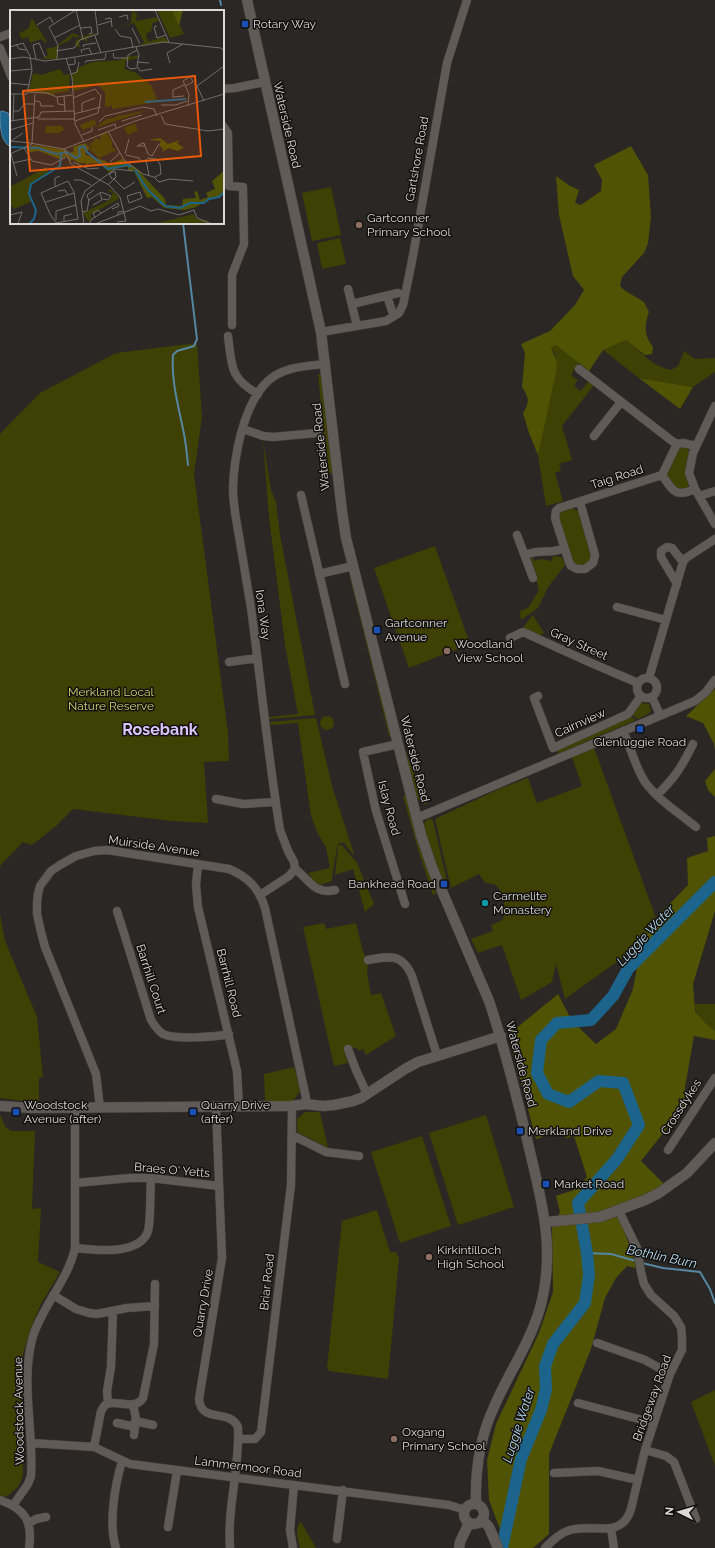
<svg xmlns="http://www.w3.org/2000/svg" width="715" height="1548" font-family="Raleway,sans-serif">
<rect width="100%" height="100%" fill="#2b2724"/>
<!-- green -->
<path fill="#3f4104" d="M331,187L341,235L312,241L302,193Z
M340,238L346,264L322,269L317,243Z
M626,340C640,351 653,367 671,370L678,366L684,351L695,359L715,358V372L693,387L639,378L603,350Z
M197,343L202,417L194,474L228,733L229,761L204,762L208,823L172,821L73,809L56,826L32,845L23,842L0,866V434L40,393L116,353Z
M556,345L579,362L572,373V376L578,380L574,386L581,391L589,380L594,385L562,426L572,460L559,464L561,471L555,473L563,501L546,506L538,455L547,411L555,354L551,348Z
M318,374H323L333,464L332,474L328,472Z
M263,440L271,490L276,502L280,535L315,715L269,719V717L298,714L285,645L269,517Z
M682,447L688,448L689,452V484L687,489L677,491L667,476L666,473L679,449Z
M572,508L578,511L581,515L593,555L586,566L574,565L558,520C560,511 563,510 572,508Z
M435,546L470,644L409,668L374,568Z
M533,556L534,561L541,559L552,561L553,556L562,557L565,565L548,587L538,608L521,620L520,611L528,608L539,590L536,579H538L531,560Z
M350,578H352L392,739L389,736Z
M533,615L544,633L538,636L526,630L524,626Z
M642,703L649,704L651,711L648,714L638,719L632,715L639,704Z
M320 723a7 7 0 1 1 14 0a7 7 0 1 1-14 0Z
M629,716L636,720L558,754V749Z
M316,718L332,786L355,857L344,843H339C336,846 333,873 332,881L320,885L314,881L308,873L330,868L326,847L318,834L311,816L298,723L271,725L270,722Z
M402,745H403L427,805L420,802L416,796Z
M594,748L656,918L643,943L565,999L556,964L552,982L521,1000L502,945L478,953L471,939L493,931L491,925L503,920C506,907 505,892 494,884L485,883L479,874L451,888L435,819L499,789L528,778L537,803L582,786L572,757Z
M407,795L435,885H433L436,894L433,895L419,853L403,796Z
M429,818L433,821L448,885L446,886L444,880H442L423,827L425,822Z
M341,844L357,863L374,904L365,912L353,869L335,875L338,846Z
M0,914L5,941L37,1017L43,1077L39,1078V1103L0,1098Z
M324,923L326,929L356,923L362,948L368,963L367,973L371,995L381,993L396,1036L366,1055L363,1049L359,1051L358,1049L352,1047L344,1050L348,1063L334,1066L303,927Z
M694,1004H715V1031C705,1025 696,1015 694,1004Z
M294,1067L300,1091L293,1101H265L264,1074Z
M305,1112H320L328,1148L297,1132V1119Z
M0,1114L6,1128L12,1131H35L32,1209L41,1208L38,1262L60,1272L41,1304L30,1330L21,1361L23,1476L18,1487L6,1497L0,1495Z
M486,1115L514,1207L458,1225L429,1133Z
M422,1136L451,1226L400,1243L371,1152Z
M377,1210L390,1252H396L399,1258L388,1379L329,1371L327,1368L342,1221Z
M715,1390V1466L691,1402Z
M301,1522L316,1548H300L297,1535L298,1525Z"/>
<!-- forest -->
<path fill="#505303" d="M631,146L648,175L651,217L648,243L644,253L622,277L620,286L624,290L644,302L649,312C644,326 644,335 653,347L652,354L645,355L626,340L603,350L589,371L556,345L551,348L557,362L556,372L538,455L529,433L523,413C530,402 529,398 522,387L525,353L521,344L550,331L575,305L584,290L573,276L559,215L556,176L570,186L579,190L575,203L581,205L601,191L602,180L594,165Z
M639,378L693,387L680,409Z
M715,689V751L714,744L703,723L686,716Z
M715,769V797L708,790L705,781Z
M715,836V911L693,984L695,1011L704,1022L715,1031V1040L694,1036L685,1087L687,1103L641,1161L665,1185L628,1202L614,1206L631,1249L636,1268L627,1266L616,1278L605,1298L591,1349L549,1454V1534L533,1548H507L489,1500L487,1460L496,1424L539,1333L553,1292L552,1226L560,1212L556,1196L574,1190L587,1177L574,1136L566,1138L560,1131L536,1139L508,1035L558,994L572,1021L596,1044L616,1029L633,989L641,947L656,918L688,885L687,858L708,851L707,838Z"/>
<!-- water -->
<path fill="#1c648b" stroke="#5587a2" d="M2,111L8,113L11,119V145L9,146C0,140 0,123 0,112Z"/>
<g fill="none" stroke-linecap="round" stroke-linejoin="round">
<!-- stream -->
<path stroke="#5587a2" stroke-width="2" d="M220,0L221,5
M183,223L197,339L194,346L177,351L173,355C171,382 179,408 184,434C186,444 187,455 188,465
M587,1253L611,1254L636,1261
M642,1263L663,1268L700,1272L710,1289L715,1303"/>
<!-- river -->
<path stroke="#1c648b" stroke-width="12" d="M502,1548L521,1459L541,1410L546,1389L545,1366L553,1344L585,1303L589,1275L587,1253L578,1203L617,1159L639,1125L623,1083L599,1081L569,1102L548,1094L537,1073L541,1040L557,1023L591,1020L613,996L628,969L715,882"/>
<!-- street casing -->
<g stroke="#484441" stroke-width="9">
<path id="street" d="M0,37L11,33
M0,48L11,76
M223,89L235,88L264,82
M223,126L228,133V137L229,186L243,187L244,244L232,275V325
M348,289L357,326
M387,296L392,311
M352,304L398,293
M321,332L386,321L399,313L403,305L412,261L447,63L467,0
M228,336C232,365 229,378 258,394
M326,364C304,366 279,367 264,385C243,409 234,456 233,488C233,504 236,520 239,536C243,560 247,584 251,608C261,682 268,756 280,830L288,851L294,862L295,869C309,879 314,895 335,890
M579,369L672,441L677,444L683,443L696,446
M715,406L693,453L689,473L695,489L715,524
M243,429L263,436L273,437L317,433
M594,436L621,402
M662,475C673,491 675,498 695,489
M301,495L345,684
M699,496L715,491
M580,502L595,555L593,563L585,569H577L571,566L569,562L555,518L556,511L559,508L662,475L677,444
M517,535L533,578
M525,555C541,548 550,555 564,548
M319,574L353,566
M677,584L661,557V551L667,547L672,548L683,562
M617,607L666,620
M510,638L523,632L589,662L638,683
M229,662L257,658
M637 688a10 10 0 1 1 20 0a10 10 0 1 1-20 0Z
M649,678L683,562L686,558L715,539
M538,696L534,698L553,748L628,714L641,696
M652,697L660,715
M623,731C631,747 635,767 645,782C658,800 679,813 696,827
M398,744L363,752L376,811L405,904
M657,795C674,779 683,765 693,744
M216,799L243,804L276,802
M417,818L695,701L706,692L715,680
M198,864L196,885L198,907L237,1071L239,1107
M260,895L289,876L295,869
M117,911L151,1020C154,1025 157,1030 163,1034C175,1040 215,1037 229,1034
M368,960C389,956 402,953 412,976L437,1055
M348,1049L356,1070L367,1094
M216,1107L222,1258L199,1399C201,1424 230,1408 238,1427C240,1468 227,1507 230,1548
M100,1108L96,1074L45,947L41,932L37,914V903L38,894L40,886L51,871L60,865L76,856L94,851L107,850L229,869C248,877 259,888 265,908L306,1098L305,1104
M292,1135L326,1152L359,1156
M668,1150L715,1078
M76,1183L130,1178H151L219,1186
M75,1248C94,1250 140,1256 148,1231C151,1219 150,1192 151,1178
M53,1295L76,1309L89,1313L97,1314L127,1308L155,1306
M597,1343L645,1360L670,1374
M108,1403L107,1391L111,1367L113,1311
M578,1403L654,1423
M133,1404L136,1419L134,1435
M135,1421L153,1425
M117,1423L135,1427
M238,1439H255L261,1432L291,1185L292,1106
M31,1443L94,1447L130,1464L449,1505L465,1510
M94,1447L101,1411L105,1405C117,1398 134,1412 143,1398L154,1344L155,1284
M645,1450L666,1456L674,1462L696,1519
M554,1473L598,1471L638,1480
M0,1500C25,1509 33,1521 29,1548
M14,1504L28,1484L31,1476C34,1430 20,1381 33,1336C43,1305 68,1280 75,1248V1107
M29,1523L36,1519L46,1517
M168,1527L177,1471
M611,1528L614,1548
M337,1539L343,1490
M116,1548C108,1524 115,1485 122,1461
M293,1548L290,1530L294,1485
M545,1548C553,1540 560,1533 570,1530C592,1523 622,1540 631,1509L645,1450L670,1374L682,1350V1337L681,1327L674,1316L651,1295L644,1284L641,1272L637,1248L619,1211"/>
</g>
<!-- secondary casing -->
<g stroke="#484441" stroke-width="11">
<path id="secondary" d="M247,0L321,332L342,511L346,538L421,835L433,870L489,1001C504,1045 515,1090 526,1135C540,1196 557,1246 540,1308C530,1343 508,1374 494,1407C480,1437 475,1472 476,1504
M0,1106L30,1108L292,1106L305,1104L323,1106L334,1105L353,1101L361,1098L405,1069L418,1062L501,1036
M546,1222L600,1217L645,1200L659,1193L687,1173L715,1143
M464 1514a10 10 0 1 1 20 0a10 10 0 1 1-20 0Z
M482,1519L489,1527L498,1548
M459,1548L460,1542L469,1523"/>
</g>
<!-- street -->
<use href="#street" stroke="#605b57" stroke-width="8"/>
<!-- secondary -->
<use href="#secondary" stroke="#605b57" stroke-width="10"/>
</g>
<!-- markers -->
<g fill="#1a4fb4" stroke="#12110f" stroke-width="1.5">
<rect x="241" y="20" width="8" height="8" rx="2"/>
<rect x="373" y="626" width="8" height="8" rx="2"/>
<rect x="636" y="725" width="8" height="8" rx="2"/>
<rect x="440" y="880" width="8" height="8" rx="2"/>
<rect x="12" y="1108" width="8" height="8" rx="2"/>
<rect x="189" y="1108" width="8" height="8" rx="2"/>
<rect x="516" y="1127" width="8" height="8" rx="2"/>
<rect x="542" y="1180" width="8" height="8" rx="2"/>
</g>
<g fill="#8d6e63" stroke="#12110f" stroke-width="1.5">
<circle cx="359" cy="225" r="4"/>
<circle cx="447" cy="651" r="4"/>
<circle cx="429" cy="1257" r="4"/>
<circle cx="394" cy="1439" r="4"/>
</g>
<circle fill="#0f9aa8" stroke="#12110f" stroke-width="1.5" cx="485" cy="903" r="4"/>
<g text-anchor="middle" stroke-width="3" stroke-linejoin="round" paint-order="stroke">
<!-- poi labels -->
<g font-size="12" fill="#dbd8d6" stroke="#12110f" text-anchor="start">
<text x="253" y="28">Rotary Way</text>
<text x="367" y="222">Gartconner<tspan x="367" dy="14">Primary School</tspan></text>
<text x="385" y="627">Gartconner<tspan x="385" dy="14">Avenue</tspan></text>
<text x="455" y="648">Woodland<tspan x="455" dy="14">View School</tspan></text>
<text x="640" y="746" text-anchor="middle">Glenluggie Road</text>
<text x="436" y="888" text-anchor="end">Bankhead Road</text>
<text x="493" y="900">Carmelite<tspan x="493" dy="14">Monastery</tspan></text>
<text x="24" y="1109">Woodstock<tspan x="24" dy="14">Avenue (after)</tspan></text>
<text x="201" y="1109">Quarry Drive<tspan x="201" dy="14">(after)</tspan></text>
<text x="528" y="1135">Merkland Drive</text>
<text x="554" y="1188">Market Road</text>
<text x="437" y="1254">Kirkintilloch<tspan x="437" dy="14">High School</tspan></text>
<text x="402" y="1436">Oxgang<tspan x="402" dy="14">Primary School</tspan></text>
</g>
<!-- street labels -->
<g font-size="12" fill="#dbd8d6" stroke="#12110f">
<text transform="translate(287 125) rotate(77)" y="4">Waterside Road</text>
<text transform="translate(417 159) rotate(-80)" y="4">Gartshore Road</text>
<text transform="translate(321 447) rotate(-96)" y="4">Waterside Road</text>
<text transform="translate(617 477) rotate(-18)" y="4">Taig Road</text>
<text transform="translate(263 615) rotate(82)" y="4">Iona Way</text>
<text transform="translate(579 644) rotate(24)" y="4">Gray Street</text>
<text transform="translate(580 723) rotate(-24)" y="4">Cairnview</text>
<text transform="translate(415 759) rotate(76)" y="4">Waterside Road</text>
<text transform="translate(389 808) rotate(75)" y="4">Islay Road</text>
<text transform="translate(154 846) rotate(8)" y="4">Muirside Avenue</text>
<text transform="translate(151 979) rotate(72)" y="4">Barrhill Court</text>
<text transform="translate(229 983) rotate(76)" y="4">Barrhill Road</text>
<text transform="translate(521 1064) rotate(75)" y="4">Waterside Road</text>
<text transform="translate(681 1107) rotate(-57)" y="4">Crossdykes</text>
<text transform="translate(172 1170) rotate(5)" y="4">Braes O' Yetts</text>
<text transform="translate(267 1282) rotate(-84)" y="4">Briar Road</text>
<text transform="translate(203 1303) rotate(-80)" y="4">Quarry Drive</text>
<text transform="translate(652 1398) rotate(-70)" y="4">Bridgeway Road</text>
<text transform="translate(19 1411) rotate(-91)" y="4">Woodstock Avenue</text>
<text transform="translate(248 1467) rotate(7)" y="4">Lammermoor Road</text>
</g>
<!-- park labels -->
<g font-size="12" fill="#ced371" stroke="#12110f">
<text x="111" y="696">Merkland Local<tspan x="111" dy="14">Nature Reserve</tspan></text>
</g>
<!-- water labels -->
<g font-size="13" font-style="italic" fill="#b9dcf3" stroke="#12110f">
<text transform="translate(645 935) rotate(-47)" y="5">Luggie Water</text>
<text transform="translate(662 1256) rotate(12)" y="5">Bothlin Burn</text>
<text transform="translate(518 1425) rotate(-72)" y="5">Luggie Water</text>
</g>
<!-- district labels -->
<g font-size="16" font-weight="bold" fill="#dcc3fb" stroke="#12110f">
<text x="160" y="735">Rosebank</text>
</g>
</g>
<!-- overview -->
<g transform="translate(10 10)">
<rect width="214" height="214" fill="#2b2724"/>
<path d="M122,0L128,2H123L127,4L126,11L148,7L149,11L143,13L141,21L136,24L138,32L154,27L159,32L131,35L134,32L124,13L104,19L121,13ZM147,0H162L174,24L160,28ZM22,8L37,32L35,33L31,29L20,33L18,27L12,29L9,23L18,19ZM89,22L77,28V33L74,29L69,31L70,37H66L65,31L71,28L70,26L67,28L63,26L59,31L49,35L47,49H32L38,45L36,39L45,37L63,23L72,27ZM120,45L121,47L129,45L128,48L115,51V59L126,63L141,75L148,92L102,99V96L95,97V82L88,75L63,81L62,65L70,57L82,52L111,50V47L114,48ZM50,59L54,65L60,64L59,81L45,83L44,85L19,82L23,63L31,65ZM138,100L88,117L87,116L97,109L107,107V103L109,106ZM85,109L86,115L73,120L70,115ZM125,113L128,120L118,125L114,118ZM36,116H52L54,120L49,123H35ZM96,121L103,133L101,134L103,138L107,140L89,148L79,139L82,138L79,134L84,131L85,128L91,130L90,125ZM36,157L39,164L21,174L19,184L23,191L4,199L0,193V172L2,176ZM100,179L110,188L80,205L82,208L79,212L73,203L100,190L103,183L98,181ZM184,204L186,209L198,211L196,214H144Z" fill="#3f4104"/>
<path d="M162,0H173L169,16ZM150,128L158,134L170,130L167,133L174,138L167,141L159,138L152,142L153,139L149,135L151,131L139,130ZM75,133L80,138L75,143L76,145L96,151L99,155L112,149L126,158L155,189L156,195L172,196L173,189L186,188L184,182L187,181L190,190L198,187L196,183L205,179L202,171L214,161V181L208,188H201L186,197L175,200L154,198L142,187L137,188L124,161L118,160V157L107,158L99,162L90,154L80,153L76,156V153H69L62,149L60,152L57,146L50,149L29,141L20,142L16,139L23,135L57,140L60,143L64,141L63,137Z" fill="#505303"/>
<path fill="none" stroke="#1c648b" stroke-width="2" d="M135,92L176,89M0,137L28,138L46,144L57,142L66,148L70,146L69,138L74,136L77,142L98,159L117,155L121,157M125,160L137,179L155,196L170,198L180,193H194L199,189L209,187L214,182M19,214L24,209L26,200L19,184L21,174L50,156L51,144"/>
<path fill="none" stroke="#716e6b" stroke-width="1" d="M66,0L73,29M145,0L159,32M109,7L117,5L118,10M95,9L101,8L102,17M27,15L40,7L43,13M88,15L102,11M147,16L144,17L147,28L156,25M71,18L81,17L82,23L79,24M122,18L130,34M105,19L110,26L121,28L123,38M85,26L91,43M44,28L70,15M6,34L9,39L16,40M0,37L13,33L20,46L22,60L17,84H0M74,37L73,35L86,33M126,37L129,45L127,56L130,61L142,59M127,40L118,45L117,56L120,59L127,58M46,41L64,38L70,30L88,24L85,0M72,43L71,40L79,38L82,45M103,43L104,48H118M56,48L62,67L65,114L74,132M0,49L14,47L35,51L59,48L153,32L211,38L214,41M26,49L23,35L29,33L35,47M47,49L48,35L39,17L66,0M127,52L139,53M75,53L76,51L95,49L96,43M160,53L157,43L173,34M58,55L65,54V48M0,61L22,59M61,64L67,62L69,52M0,73L20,75M175,76L183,72L180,66M18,82L37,83L47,87L62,85M54,86L55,102M174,86L163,87V80L174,75M47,87L48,94L55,95M63,88L85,79L91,86L88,103L65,111M25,91L30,92L31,96H44M194,91L187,76L214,56M151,95H166L177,91M178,96L179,84L173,71L183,65M3,101H9L14,94H24M72,102V93L85,88M64,104L91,97M151,105L155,114L198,121L214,119M27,107L28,109H65M0,111L29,107L31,102L64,101M3,111L4,84M112,111L132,105M89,112L95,106L133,97L144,99L147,106M0,120L23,113M88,120L105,114L106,118M98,121L114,150L133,164L144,167L149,172L160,169L183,171M72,125L82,121V117M0,131L20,133M1,131L13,123M20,133L54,139L125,111L214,84M22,133L25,84M135,136H127L133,133H134L138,144L142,146M14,138L22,151L41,155L56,147M54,139L61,154L99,175L110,187L116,211L107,212M0,144L22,134M1,144L7,166M115,144L119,129M116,145L129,148L132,152M142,146L149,134M137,148L146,149L150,154L151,164L145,167M136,149L139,166M63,152L79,159L89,158M100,152L110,143M3,153L21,149M103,168L114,179L125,172M64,170H71L81,175M98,175L106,167L105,161L99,164L102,169M45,176V168L50,166M48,181L55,180L58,185M130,182L132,188L119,193L117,186ZM79,191L77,185L84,180M36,192L64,183M83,195L92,190L90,183M114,201L108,202V205L130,196L141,201L148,199L169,205L184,200L187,208L202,214M72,202L77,201L79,190L91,182L101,186L98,190L93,189M0,205L12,202L8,214M85,208L83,203L88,200L91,203M46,210V201L66,195M54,212V206L62,204M46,213L68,209L64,182L58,171L31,183L40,204L47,214M74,214L71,191L75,181L105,159L123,161M79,214L82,209L108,193L109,196L102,199M85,214L108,205"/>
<path fill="#e8590c" fill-opacity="0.15" stroke="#e8590c" stroke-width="2" d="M185,66L191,146L20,161L13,81Z"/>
<rect width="214" height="214" fill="none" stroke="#dbd8d6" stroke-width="2"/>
</g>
<!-- north arrow -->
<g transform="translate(679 1512) rotate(275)" stroke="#12110f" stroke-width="3" paint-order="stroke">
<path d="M0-3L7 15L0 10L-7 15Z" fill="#dbd8d6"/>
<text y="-6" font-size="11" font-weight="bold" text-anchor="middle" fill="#dbd8d6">N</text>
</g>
</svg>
